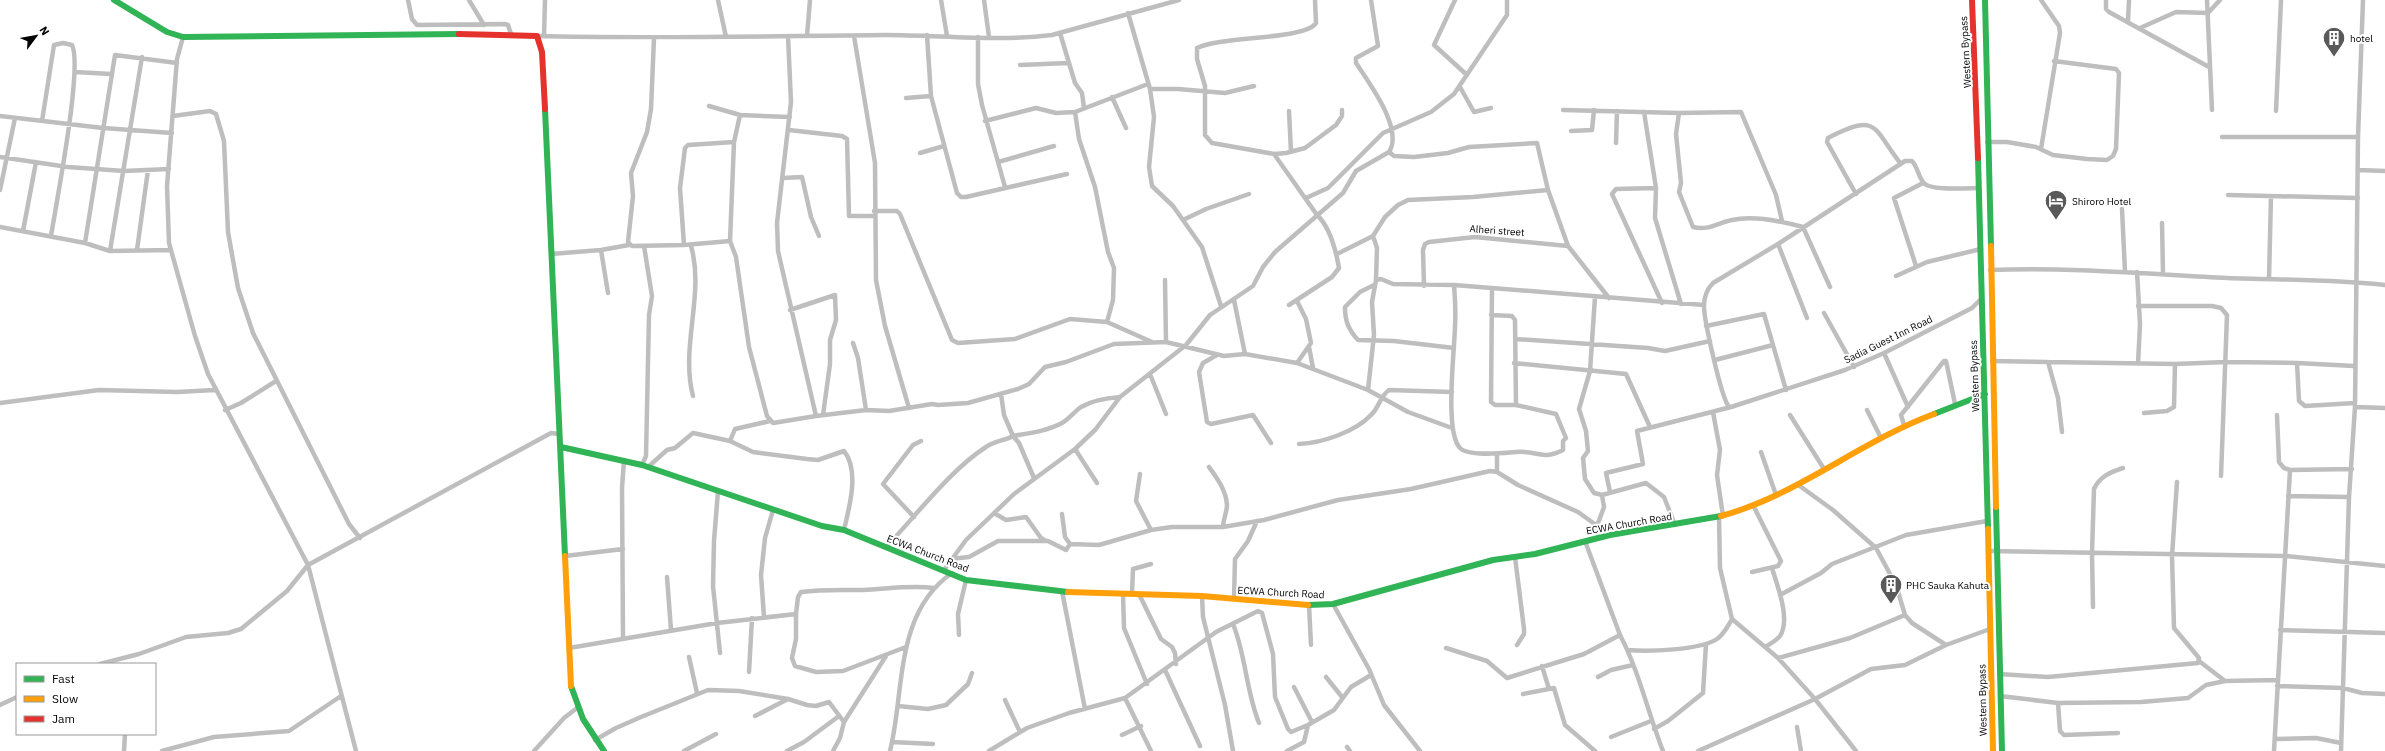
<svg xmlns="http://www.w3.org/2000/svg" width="2385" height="751" font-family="'IBM Plex Sans',sans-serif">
<rect width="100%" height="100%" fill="#fff"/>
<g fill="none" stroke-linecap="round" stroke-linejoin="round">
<!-- street -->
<path stroke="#bebebe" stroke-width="4.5" d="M408,0L412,19L417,25L505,24L508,25L511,34
M469,0L484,25
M718,0L726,37
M941,0L947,36
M984,0L989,37
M1315,0L1316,23C1305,40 1221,36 1197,48V59L1205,86V135L1212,143L1274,154L1286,153L1305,148L1336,125L1342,116V110
M1455,0L1434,45L1467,75
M2041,0L2059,26L2060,33L2041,149
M2106,0V9L2109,12L2209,67
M2207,0L2212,110
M1128,13L1150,89L1154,117L1149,167L1152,186L1173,206L1202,247L1221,306
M2128,21L2129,0
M2140,28L2176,12L2208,13L2220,0
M1060,33L1075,83L1082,93L1084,108
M927,35L931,96L957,193L961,197H966L1067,174
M537,36C653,39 769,36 885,35C940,35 997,42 1052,35L1179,0
M544,36L545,0
M788,36L791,102L777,223L778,251L816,416L866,410L889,411L932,404L938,405L968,403L1018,389L1029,384L1045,367L1066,362L1114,344L1166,342L1224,356L1245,354L1297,363L1368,390L1408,412L1452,428
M807,36L810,0
M854,36L875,163L876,280L885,326L909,408
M183,37L177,59L167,186L169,243L195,336L208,374L308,565L356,751
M978,37V84L982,105L1005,187
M654,38L651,109L647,132L631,173L633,196L628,242L632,246L684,245
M1020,65L1068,63
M75,72L111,74
M1460,87L1474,112L1491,108
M1150,89H1178L1225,93L1254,86
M1112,97L1126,128
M906,98L931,96
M709,106L740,115L790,117
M1563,110L1679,113L1741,112L1776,195L1782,221
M1289,111L1291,152
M2276,111L2281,0
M1644,112L1656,188L1655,218L1681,304
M1679,113L1676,134L1681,183L1679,192L1693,227C1708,231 1717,223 1732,220C1754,215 1781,221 1803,227L1830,287
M740,115L734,142L730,241L736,257L749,347L767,416L773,423L816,416
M0,116L103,128L172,133
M173,116L210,111L216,114L224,141L228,232L238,288L253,333L349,524L360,538
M42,121L54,45L63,43L72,45C83,67 56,204 51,236
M985,121L1036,108L1056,113L1075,112
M789,130L842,136L847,139L849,216H875
M1571,131L1592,130L1594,110
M2222,137H2358
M1987,142H2007L2036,147L2053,155L2087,159L2107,160L2113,156L2116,149L2119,73L2116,69L2054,61
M1616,143L1617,111
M1389,152L1394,156L1414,157L1448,153L1469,147L1537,143L1548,190L1568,246L1609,298
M920,153L944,146
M1274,154L1317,215C1330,227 1336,251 1339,268L1332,277L1289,305
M0,157L68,167L124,171L169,169
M998,162L1054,146
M2358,170L2385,171
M783,178L802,177L811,217L819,236
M1656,188L1616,189L1612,194L1662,303
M0,190L15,118
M1856,194L1827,142L1828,138C1879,111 1873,129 1901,164
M2228,195L2358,198
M1306,198L1328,188L1383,133L1431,112L1454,94L1507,15V0
M2122,209L2125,272
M874,211H897L900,214L952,340L958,343L1015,339L1070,319L1107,322L1152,342
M1183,220L1206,209L1249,194
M2162,223L2163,273
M0,227L85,243L110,251L171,250
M23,231L36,162
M1373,236L1377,248L1376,280
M730,241L684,245L680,188L685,148L688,145L734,142
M85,243L115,55L177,63
M1778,244L1807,318
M691,246C705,294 680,347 693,396
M137,250L148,170
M601,250L608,293
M110,251L142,57
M551,254L601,250L629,245
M1337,254L1373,236L1385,217L1398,205L1408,200L1473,197L1548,190
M1916,266L1894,198L1923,183
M1990,270C2069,267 2148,274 2227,278C2280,280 2333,279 2385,285
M2137,272L2140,324L2138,364
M1896,276L1927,262L1981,249
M2269,279L2271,196
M1165,280L1166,342
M1374,285L1360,292L1345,307C1345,321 1348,329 1358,340L1394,341L1454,348
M1454,285C1455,298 1456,312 1455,325C1455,348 1444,432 1460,448C1469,457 1504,453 1516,452C1537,450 1541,461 1563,450V441L1566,438L1556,414L1516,405H1495L1491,402L1492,288
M1424,286L1423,250L1425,244L1429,242L1475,237L1568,246
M1595,297L1590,371L1579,409L1586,431L1588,451L1583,458L1585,479L1594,493L1602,495L1646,483L1664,497L1675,525
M1234,300L1245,354
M1297,301L1306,319L1311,343L1297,363
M2138,306H2212L2221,308L2227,315L2221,476
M790,310L835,295L836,320L830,340V364L823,415
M1824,313L1854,367
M1491,315L1512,316L1515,320L1516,405
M1107,322L1113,300L1114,268L1108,252L1095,187L1079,139L1075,112L1148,84
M1706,326L1764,314L1786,390
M1515,339L1648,348L1665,351L1710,341
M853,343L858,358L866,410
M1309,347L1313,368
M1884,353L1908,407
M1217,355L1203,363L1199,372L1207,422L1211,424L1253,415L1271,443
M1715,360L1773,345
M1992,361L2175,364L2226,362L2297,363L2354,366
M2048,362L2058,398L2062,432
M1514,363L1626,374L1650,427
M2297,363L2299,401L2305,406L2355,403
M1150,374L1166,414
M1368,390L1374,335L1372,302L1376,280L1381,279L1393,284L1454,285L1704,305
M0,403L99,390L177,392L215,390
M1729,407C1721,397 1704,320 1704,306C1704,297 1707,289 1713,283L1778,244L1905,161H1912C1918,167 1918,177 1924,183C1930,191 1968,188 1979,188
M2355,407L2385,408
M225,410L241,403L276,381
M1867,410L1881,438
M1713,412L1720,450L1717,475L1723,516
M2144,413L2167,411L2174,407L2175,364
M1790,415L1824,469
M1904,425L1901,415L1944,361H1946L1955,404
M730,441L735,429L770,421
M1299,444C1322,443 1355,432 1371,415C1379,408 1380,396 1389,390L1452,392
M1075,449L1097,483
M1761,452L1776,495
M1497,455V472
M642,465L646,456L649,315L652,296L644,246
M648,467L667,450L675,448L693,433L730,441L753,452L807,459L818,460L844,451C860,471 849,508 844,530
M1209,467C1217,478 1226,490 1227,505C1227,512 1223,520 1223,527
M2290,470L2352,469
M1140,474L1136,501L1151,530
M1034,478L1019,443L1013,436C1030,433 1047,431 1062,423C1069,419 1074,412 1081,407C1093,400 1107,398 1120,397
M1797,484L1833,510L1876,548L1896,585L1905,615L1912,623L1946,645L1990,629
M718,491L714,541L713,586L720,653
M1610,492L1606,473L1643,464L1637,431L1731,407L1845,370L1884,353L1972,308L1981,299
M2288,496L2349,497
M994,513L1006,520L1026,517L1041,538L1046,541
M1062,514L1065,537L1070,544L1099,545L1151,530L1172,527H1223L1264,520L1338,500L1411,489L1490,471L1497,472L1518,485L1578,512L1610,535
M914,517L883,484L913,445L921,441
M1719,517L1720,568L1732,619L1778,658L1815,699L1856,751
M1597,526L1604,507L1602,495
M1585,541L1620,635C1639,671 1648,713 1663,751
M886,547C916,516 950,470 986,447C994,441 1004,441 1013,436L1004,415L1001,394
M1988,551L2285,556L2385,566
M565,556L623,549
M1515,557L1524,629V634L1517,645
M950,559L969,557L998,541H1048L1066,550L1070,544
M944,570L966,540L1014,494L1075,449L1095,430L1120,397L1186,345L1210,315L1253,286L1263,267L1275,252L1343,193L1356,171L1389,152C1404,129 1369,83 1356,63V58L1378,46L1371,0
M1752,572L1778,566L1781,561L1753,505
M667,577L671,630
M1062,591L1085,709
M1123,594L1124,628L1147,684
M1132,594L1133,569L1151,564
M1139,594L1161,639L1172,647L1175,653L1176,664
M1780,595L1821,573L1832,564L1906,535L1987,521
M1202,596L1203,617L1225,705L1233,751
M1234,599L1235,559L1248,541L1257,521
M1333,604L1369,669L1384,705L1420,751
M1309,605L1311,645
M2093,607L2092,553L2094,489C2100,476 2111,472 2123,468
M796,614V639L792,658L795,666L816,672L843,671L906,647
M764,617L761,575L765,538L773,510
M1233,624C1246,656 1246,691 1259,723
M2280,630L2385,633
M959,635L958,614L966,580
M623,638L622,488L624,460
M1765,647C1770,644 1777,640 1780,636C1791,619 1777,585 1772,568
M569,648L717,623L796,614L798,597L801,592C822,589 842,590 863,590C887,589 910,585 934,588
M1446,648L1487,661L1507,678L1584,654L1620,635
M1628,650C1648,652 1701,650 1717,639C1724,634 1728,626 1732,619
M689,657L697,693
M1778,658L1850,638L1905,615
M2199,661L2225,681
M100,664L139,654L186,637L228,633L241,629L287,591L308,565L551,433L559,434
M1542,666L1549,689
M1165,670L1200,746
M749,672L752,618
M1999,674L2048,677L2198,663L2199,658L2174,628L2172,556L2177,482
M1326,677L1342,697
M1598,677L1611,670L1633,665
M2277,686L2343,688L2362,693L2385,694
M1294,687L1312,722
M1523,694L1554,688L1565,725L1595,751
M2000,696L2058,703L2141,702L2188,698L2206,685L2225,681L2277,680
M1125,698L1151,751
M1005,700L1020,732
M2058,703L2060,731L2064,735L2118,733
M0,705L17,697
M898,706L928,709L946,705L968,684L972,673
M755,716L788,699
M1797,727L1801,751
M1654,729L1668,721L1703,693L1706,644
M1122,735L1141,726
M1611,737L1651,721
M2275,739L2316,738L2341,743
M595,740L616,728L641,717L708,690L739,691L788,699L807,705L816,706L829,702L844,722L886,656
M892,742L933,744
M1347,747L1350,751
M124,751L125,734
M162,751L214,737L289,731L341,696
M534,751L564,718L577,708
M684,751L716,734
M787,751L804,742L839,716
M833,751L840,738L844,722
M890,751C905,691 894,613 952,573
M989,751L1027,728L1069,713L1125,698L1216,632L1258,611L1262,613L1273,654L1275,697L1288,729L1291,732L1308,725
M1287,751L1304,742L1308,725L1334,710L1351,687L1371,675
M1698,751L1815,699L1871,669L1905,665L1946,645
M2274,751L2290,470L2284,468L2279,462L2277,415
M2341,751L2349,497L2355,407L2358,137L2363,0"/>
<!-- fast -->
<path stroke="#30b455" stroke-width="6" d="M114,0L167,32L183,37L459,34
M1985,0L1991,246
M545,109L565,556
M1978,158L1988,529
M1934,414L1985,394
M561,447L642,465L822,526L844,530L966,580L1068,592
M1996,507L2002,751
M1308,605L1333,604L1493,560L1535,554L1610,535L1721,516
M571,686L583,719L604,751"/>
<!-- slow -->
<path stroke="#ff9f0a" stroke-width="6" d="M1991,246L1996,507
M1721,516C1796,496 1861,441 1934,414
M1988,529L1993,751
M565,556L571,686
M1068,592L1202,596L1308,605"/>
<!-- jam -->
<path stroke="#e5322d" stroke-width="6" d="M1972,0L1978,158
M459,34L537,36L542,52L545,109"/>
</g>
<!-- icons -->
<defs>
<g id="building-pin" transform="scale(1.15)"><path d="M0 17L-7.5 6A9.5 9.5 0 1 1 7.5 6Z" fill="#595959" stroke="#fff"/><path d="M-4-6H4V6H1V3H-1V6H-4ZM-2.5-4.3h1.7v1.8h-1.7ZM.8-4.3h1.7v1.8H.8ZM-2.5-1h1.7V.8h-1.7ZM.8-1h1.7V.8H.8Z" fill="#fff"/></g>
<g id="hotel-pin" transform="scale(1.15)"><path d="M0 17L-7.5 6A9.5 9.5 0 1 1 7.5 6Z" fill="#595959" stroke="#fff"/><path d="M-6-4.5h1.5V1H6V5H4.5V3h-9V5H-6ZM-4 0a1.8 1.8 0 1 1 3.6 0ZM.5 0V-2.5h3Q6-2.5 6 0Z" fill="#fff"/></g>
</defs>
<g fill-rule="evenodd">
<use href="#building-pin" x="2334" y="38"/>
<use href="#hotel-pin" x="2056" y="201"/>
<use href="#building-pin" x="1891" y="585"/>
</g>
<g text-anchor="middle" stroke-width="4" stroke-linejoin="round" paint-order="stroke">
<!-- poi labels -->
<g font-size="10" fill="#000" stroke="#fff" text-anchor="start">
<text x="2350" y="42">hotel</text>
<text x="2072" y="205">Shiroro Hotel</text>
<text x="1906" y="589">PHC Sauka Kahuta</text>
</g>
<!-- street labels -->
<g font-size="10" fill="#000" stroke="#fff">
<text transform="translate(1965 52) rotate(-93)" y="4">Western Bypass</text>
<text transform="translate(1497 230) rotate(4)" y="4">Alheri street</text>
<text transform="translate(1888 339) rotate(-26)" y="4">Sadia Guest Inn Road</text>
<text transform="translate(1974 376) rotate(-92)" y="4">Western Bypass</text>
<text transform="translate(1629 523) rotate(-10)" y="4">ECWA Church Road</text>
<text transform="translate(928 553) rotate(21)" y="4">ECWA Church Road</text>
<text transform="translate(1281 592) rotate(3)" y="4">ECWA Church Road</text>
<text transform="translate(1982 700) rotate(-91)" y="4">Western Bypass</text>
</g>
</g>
<!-- legend -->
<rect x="16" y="663" width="140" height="72" fill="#ffffff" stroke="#999999"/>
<rect x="24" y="676" width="20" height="6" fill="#30b455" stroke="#999999"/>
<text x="52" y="683" font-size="12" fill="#000000">Fast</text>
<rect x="24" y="696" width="20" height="6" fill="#ff9f0a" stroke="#999999"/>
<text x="52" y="703" font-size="12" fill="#000000">Slow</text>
<rect x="24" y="716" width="20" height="6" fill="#e5322d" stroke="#999999"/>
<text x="52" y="723" font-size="12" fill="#000000">Jam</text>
<!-- north arrow -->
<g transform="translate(36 36) rotate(58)" stroke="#ffffff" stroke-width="3" paint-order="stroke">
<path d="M0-3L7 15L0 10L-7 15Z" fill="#000000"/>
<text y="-6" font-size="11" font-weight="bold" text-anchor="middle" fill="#000000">N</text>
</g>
</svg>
